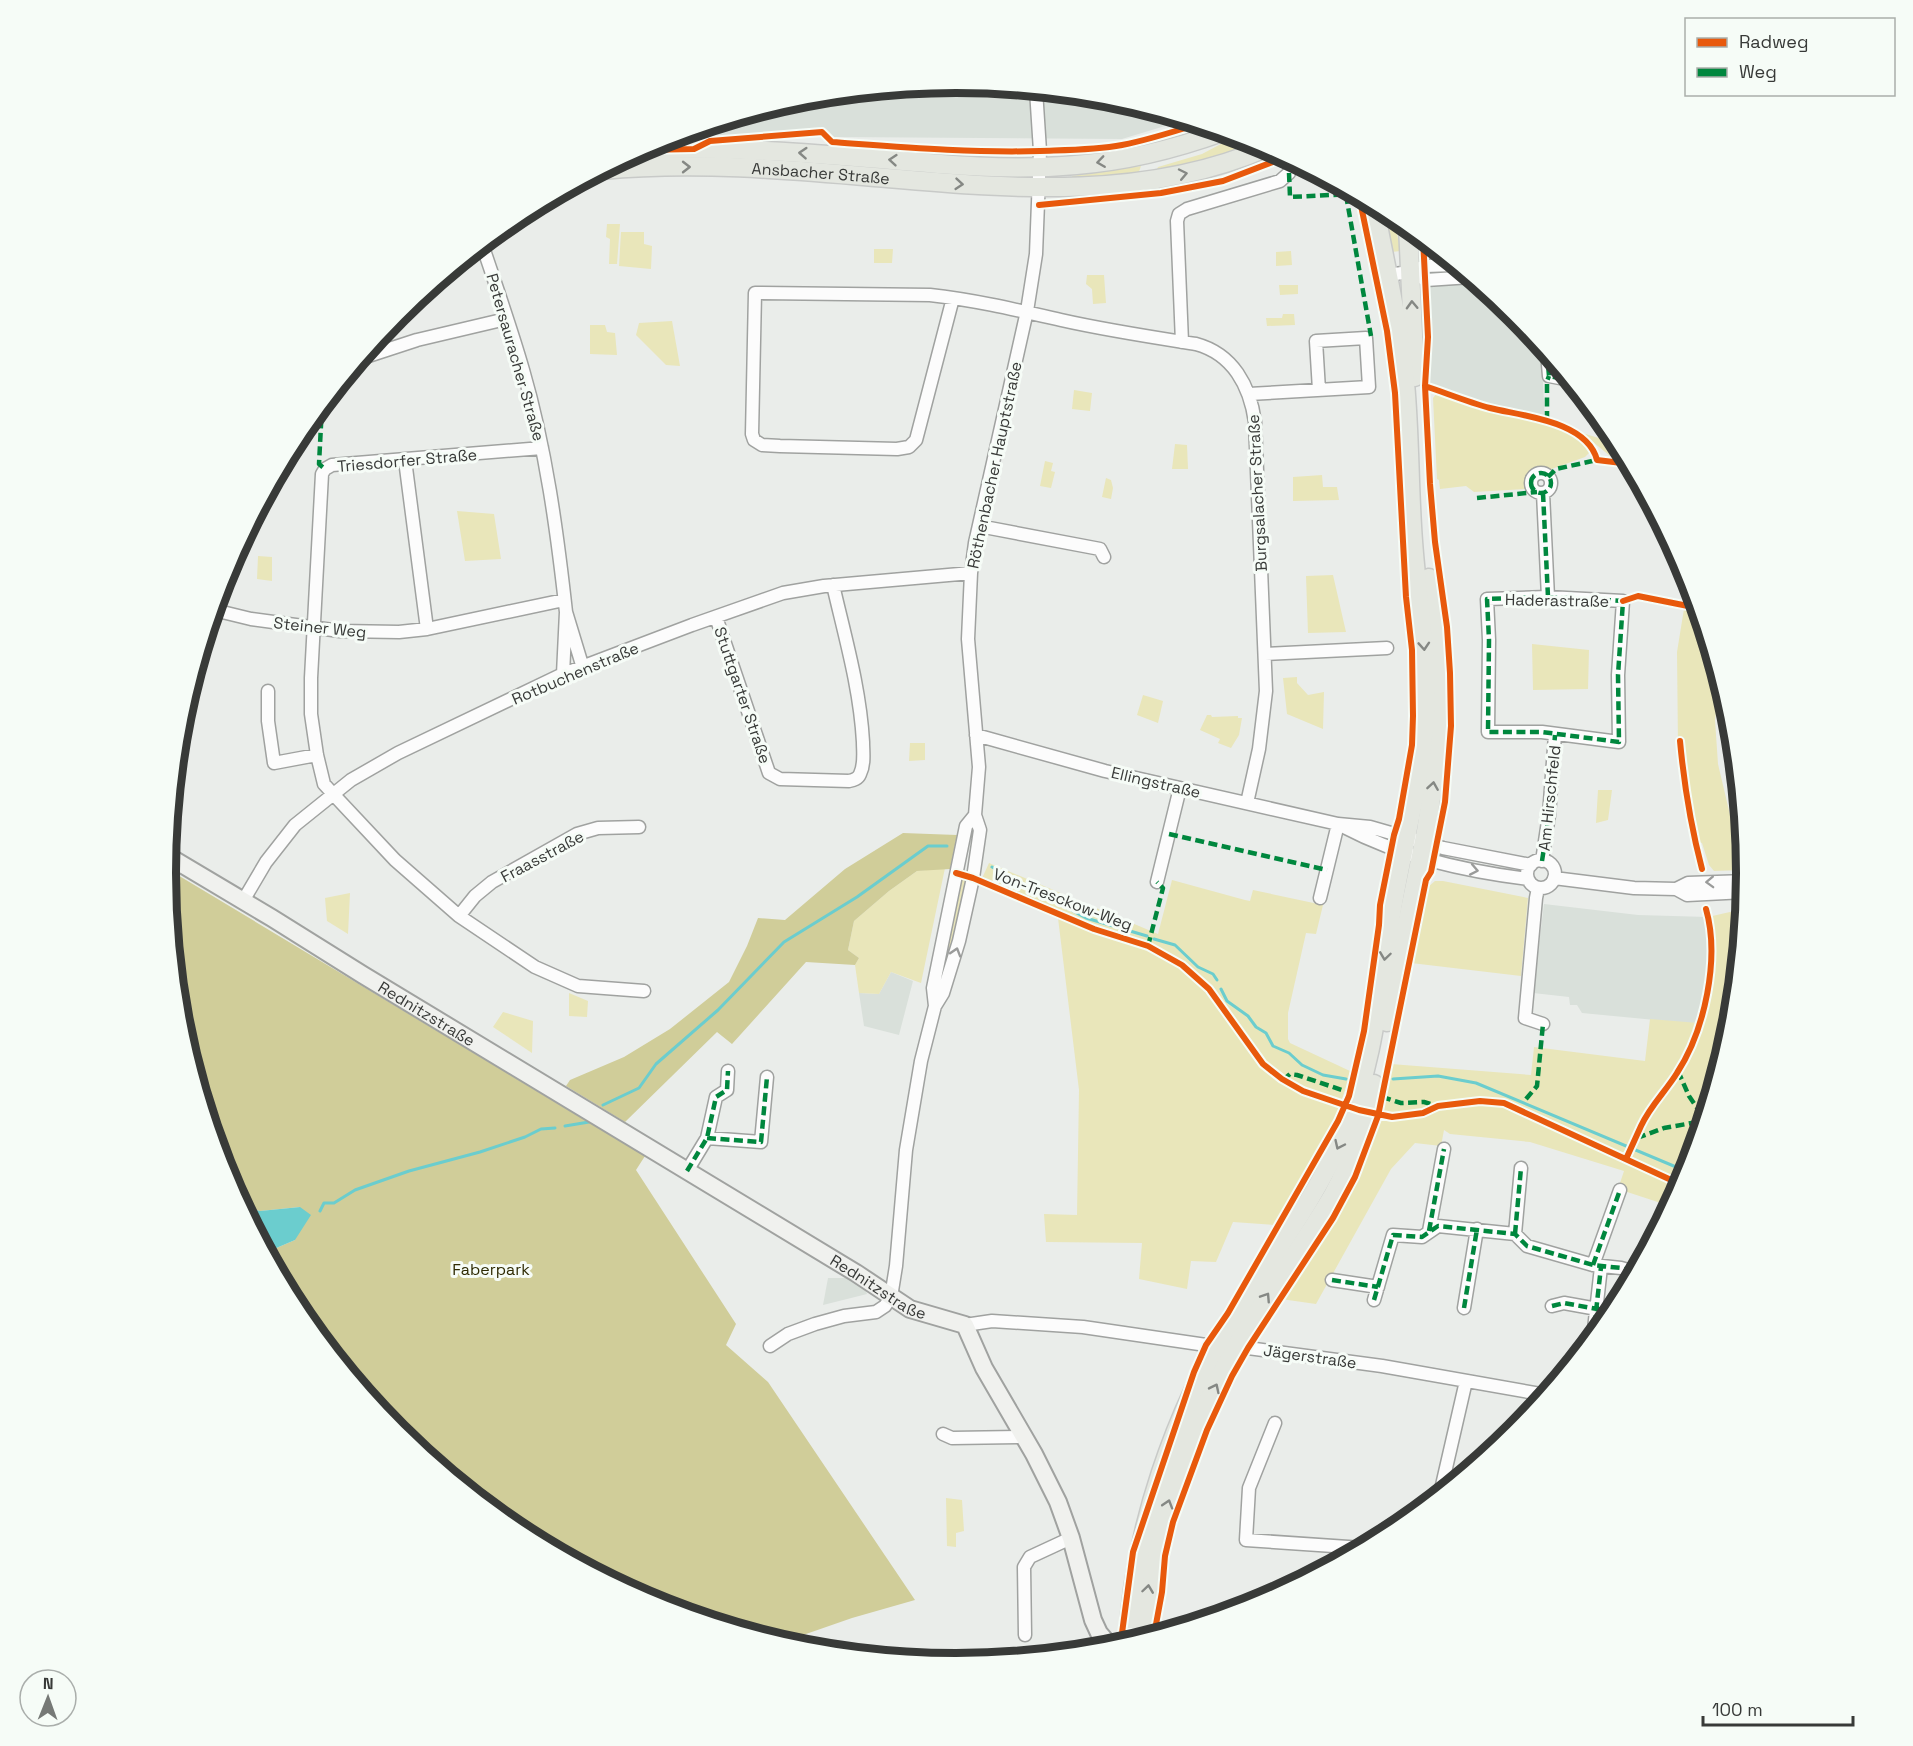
<svg xmlns="http://www.w3.org/2000/svg" width="1913" height="1746" font-family="'Space Grotesk',sans-serif">
<rect width="100%" height="100%" fill="#eaedea"/>
<!-- built -->
<path fill="#d9e0da" d="M957,83L1111,98L1185,120L1122,139L695,136L694,131L803,98Z
M1412,229L1516,314L1541,346L1545,422L1421,385Z
M1544,904L1638,915L1708,917L1710,945L1708,971L1697,1024L1582,1013L1577,1005H1570L1569,997L1533,993Z
M891,972L913,981L899,1035L864,1026L859,993L879,994Z
M828,1278H846L865,1289L867,1294L823,1305Z"/>
<!-- green -->
<path fill="#e9e6ba" d="M1236,136L1256,142L1210,163L1156,171L1158,167L1202,154Z
M1141,166L1137,177L1072,182V176Z
M1384,209L1394,215L1400,251L1392,252Z
M607,224H620L617,264H609L610,239L606,237Z
M621,232H644V244L652,246L651,269L619,266Z
M874,249H893L892,263H874Z
M1291,251L1292,265L1276,266V252Z
M1087,275H1104L1106,303L1093,304L1092,289L1086,284Z
M1279,285H1298V294L1280,295Z
M1283,314H1294L1295,325L1267,326L1266,318H1282Z
M672,321L680,366L666,365L636,335L639,323Z
M590,325H605L607,332L615,333L617,355L590,354Z
M1074,390L1092,393L1090,411L1072,409Z
M1437,393C1453,399 1469,405 1486,410C1509,417 1584,423 1589,453L1585,457L1549,470L1538,468L1527,475V489L1474,492L1466,486L1440,489L1439,480L1437,479L1433,398Z
M1582,433L1619,444L1628,459L1610,456Z
M1175,444L1187,445L1188,469H1172Z
M1045,461L1053,463L1051,471L1055,472L1051,488L1040,486Z
M1322,475L1323,487H1337L1339,500L1293,501V477Z
M1106,478L1111,480L1113,488L1111,499L1102,497Z
M457,511L494,514L501,559L465,561Z
M258,556L272,557V581L257,579Z
M1333,575L1346,632L1308,633L1306,576Z
M1689,578L1720,681L1715,720L1718,764L1743,870L1714,871L1709,865L1702,843L1692,840L1678,747L1677,652Z
M1532,644L1589,650L1588,689L1533,690Z
M1297,677V683L1308,695L1324,692L1323,729L1287,714L1283,678Z
M1143,695L1163,701L1158,723L1137,715Z
M1207,715H1211L1212,717L1238,716V718H1242L1239,735L1231,748L1218,743L1220,739L1200,730Z
M910,743H925V760L909,761Z
M1598,790H1612L1608,820L1596,823Z
M989,863L1158,934L1172,880L1245,900L1250,901L1253,890L1323,905L1316,934L1306,933L1288,1013V1039L1290,1043L1350,1071C1338,1127 1303,1175 1275,1225L1233,1222L1216,1262L1191,1261L1187,1289L1139,1279L1142,1243L1046,1242L1044,1214L1077,1215L1079,1090L1058,918L979,885Z
M945,868L921,983L891,972L879,994L859,993L855,965L859,958L848,950L854,921L889,891L917,871Z
M960,877L970,880L941,992L937,990Z
M1435,881H1443L1528,898L1521,976L1411,963L1428,887Z
M350,893L348,934L327,921L325,898Z
M1743,909L1732,1028L1687,1176L1670,1206L1618,1189L1624,1171L1530,1142L1450,1134L1444,1130L1441,1146L1415,1143L1391,1169L1316,1304L1281,1299C1310,1255 1349,1207 1366,1157C1377,1127 1384,1095 1391,1064L1531,1075L1534,1047L1645,1061L1650,1019L1698,1023L1708,971L1710,945L1708,917Z
M569,993L588,1001L587,1017L569,1016Z
M503,1012L533,1021L532,1053L493,1027Z
M946,1498L962,1500L964,1531L956,1533V1547L947,1546Z
M946,1649L952,1657L948,1660L950,1663L932,1661Z"/>
<!-- forest -->
<path fill="#d0cd99" d="M903,833L957,835L950,869L917,871L889,891L854,921L848,950L859,958L855,965L806,962L732,1044L717,1032L625,1122L566,1086L570,1080L624,1057L670,1029L729,982L747,946L758,918L785,920L845,869Z
M166,868L645,1156L636,1170L736,1324L726,1345L768,1382L915,1600L852,1618L783,1642L654,1603L517,1530L397,1432L299,1312L267,1252L295,1240L300,1207L260,1211L243,1207L226,1175L181,1027Z"/>
<!-- water -->
<path fill="#6bcdce" d="M243,1207L260,1211L300,1207L311,1215L295,1240L267,1252Z"/>
<g fill="none" stroke-linecap="round" stroke-linejoin="round">
<!-- stream -->
<path stroke="#6bcdce" stroke-width="3" d="M992,867L1086,918L1147,936
M1154,939L1175,945L1198,967L1213,974L1217,980
M1221,989L1227,1001L1248,1016L1256,1027L1266,1033L1273,1046L1289,1053L1302,1065L1323,1075L1346,1079
M1393,1079L1438,1076L1476,1083L1688,1172
M603,1105L639,1088L656,1064L718,1010L784,942L857,897L928,846H947
M565,1126L589,1122
M320,1211L324,1203H334L355,1190L409,1171L480,1152L525,1137L541,1129L555,1128"/>
<!-- minor casing -->
<g stroke="#a0a2a0" stroke-width="15">
<path id="minor" d="M482,244C496,286 511,328 523,370C546,449 557,531 566,612
M1410,272L1426,280L1471,277
M1387,275L1410,272L1425,266L1455,265
M953,298L916,440L909,447L897,449L780,446L762,445L754,440L752,434L755,293L930,295C975,300 1017,310 1061,320C1105,330 1151,337 1196,344C1233,354 1250,386 1255,422L1266,691L1259,749L1247,803
M1182,342L1177,221L1179,214L1187,209L1280,181L1289,173
M1547,353L1549,376L1570,380
M362,358L417,340L506,319
M1249,394L1369,387L1366,338L1316,341L1319,390
M542,448L332,465L325,469L322,474L311,678V714L317,755L324,784L334,795L395,860L459,916L535,967L578,986L644,991
M405,460L427,629
M1531 483a10 10 0 1 1 20 0a10 10 0 1 1-20 0Z
M1543,493L1548,597
M979,526L1100,549L1104,557
M1548,597L1623,601L1618,675L1619,742L1542,732H1488L1489,640L1487,599Z
M214,610L251,619L340,631L399,632L427,629L564,600
M716,617L769,773L780,779L849,781C854,780 858,779 860,774C865,764 863,752 863,742C860,688 845,637 833,585
M1265,654L1387,648
M563,674L566,612L583,668
M268,691V721L274,763L317,755
M976,735L1105,771L1338,824L1370,827L1443,848L1531,865
M1344,827C1401,857 1464,871 1528,879
M1527 874a14 14 0 1 1 28 0a14 14 0 1 1-28 0Z
M1542,861L1549,815L1555,735
M1554,878L1634,888L1676,889L1687,895L1745,892
M1157,882L1180,788
M1538,888L1536,898L1525,1018L1543,1024
M1676,889L1688,883L1746,881
M1320,898L1338,824
M243,901L266,862L295,825L351,780L398,753L563,674L692,625L783,593L824,586L971,573
M459,916L475,896L492,882L577,834L598,828L639,827
M935,1006L943,993L959,941L973,878L980,830L975,815L979,767L968,639L971,573L975,543L1027,311L1036,254L1040,151L1036,90
M707,1138L761,1142L767,1077
M687,1171L707,1138L716,1097L727,1090L728,1071
M1429,1231L1444,1149
M1515,1234L1521,1168
M1593,1265L1620,1190
M1332,1280L1378,1287
M1374,1300L1393,1235L1422,1237L1438,1226L1515,1234L1527,1246L1593,1265L1621,1268L1635,1272
M1552,1306L1564,1303L1614,1312
M1464,1308L1477,1229
M965,1325L992,1321L1083,1327L1206,1345L1248,1348L1382,1366L1546,1395
M1593,1338L1601,1267
M770,1346L788,1334L815,1324L844,1316L876,1312L885,1306L891,1297L896,1266L906,1150L921,1061L935,1006L933,988L966,826L975,815
M1275,1423L1249,1488L1246,1540L1363,1548
M943,1434L952,1438L1025,1437
M1440,1494L1466,1381
M1025,1635L1024,1567L1030,1557L1071,1538"/>
</g>
<!-- secondary casing -->
<g stroke="#a0a2a0" stroke-width="20">
<g id="secondary">
<path id="s1" d="M168,856L272,918L363,975L856,1273L910,1309L965,1325L984,1368L1034,1454L1058,1502L1071,1538L1093,1620L1099,1633L1112,1648"/>
</g>
</g>
<!-- primary casing -->
<g stroke="#c8cac8" stroke-width="21">
<g id="primary">
<path d="M641,150C721,146 801,153 881,159C946,165 1011,171 1076,165C1126,161 1175,149 1222,132"/>
<path id="s2" d="M602,170C697,161 793,170 887,178C1014,189 1148,200 1268,147"/>
<path d="M1408,226L1415,377"/>
<path d="M1387,1022L1426,831L1438,753L1441,704L1440,660L1429,578"/>
<path d="M1144,1638C1148,1528 1192,1419 1248,1325C1275,1281 1307,1240 1333,1195C1352,1160 1365,1122 1374,1084"/>
<path d="M1128,1643C1133,1532 1175,1410 1234,1316C1271,1256 1315,1200 1343,1135C1374,1065 1379,990 1391,915C1402,848 1421,782 1425,714C1428,656 1417,599 1413,541C1409,489 1410,436 1405,383C1399,323 1385,264 1374,204"/>
</g>
</g>
<!-- minor -->
<use href="#minor" stroke="#fcfcfc" stroke-width="12"/>
<!-- secondary -->
<use href="#secondary" stroke="#f0f1ee" stroke-width="16"/>
<!-- primary -->
<use href="#primary" stroke="#e4e7e0" stroke-width="18"/>
<!-- quiet -->
<path stroke="#00873e" stroke-width="4.5" stroke-dasharray="9 4.5" stroke-linecap="butt" d="M1289,173L1290,197L1352,194
M1346,195L1371,336
M1547,353L1549,376L1570,380
M322,406L319,464L325,469
M1547,420V381L1549,376
M1531 483a10 10 0 1 1 20 0a10 10 0 1 1-20 0Z
M1548,477L1556,469L1597,460
M1543,493L1548,597
M1477,498L1537,492
M1548,597L1623,601L1618,675L1619,742L1542,732H1488L1489,640L1487,599Z
M1169,834L1327,870
M1542,861L1549,815L1555,735
M1148,946L1163,888L1157,882
M1678,1071L1689,1096L1704,1118
M1283,1080L1290,1074L1297,1075L1348,1092
M1382,1097L1401,1103L1424,1102L1437,1106
M1526,1099L1537,1086L1543,1024
M707,1138L761,1142L767,1077
M1637,1138L1664,1128L1703,1121
M687,1171L707,1138L716,1097L727,1090L728,1071
M1429,1231L1444,1149
M1515,1234L1521,1168
M1593,1265L1620,1190
M1332,1280L1378,1287
M1374,1300L1393,1235L1422,1237L1438,1226L1515,1234L1527,1246L1593,1265L1621,1268L1635,1272
M1552,1306L1564,1303L1614,1312
M1464,1308L1477,1229
M1593,1338L1601,1267"/>
<!-- cycleway casing -->
<g stroke="#f6fcf7" stroke-width="10">
<path id="cycleway" d="M641,150L694,149L710,141L822,132L832,142C901,147 970,153 1040,151C1067,150 1095,150 1122,145C1148,140 1173,132 1198,124
M1039,205L1161,193L1223,181L1286,157
M1425,386C1446,393 1468,402 1490,408C1522,416 1587,421 1597,460L1630,464
M1623,601L1638,596L1688,606L1691,585
M1680,741C1684,784 1691,827 1702,869
M956,873L973,878L1094,929L1148,946L1182,965L1209,989L1263,1064L1282,1079L1303,1091L1359,1110L1392,1117L1423,1113L1438,1106L1480,1101L1504,1103L1682,1185
M1626,1159C1631,1148 1636,1137 1641,1126C1650,1106 1666,1091 1677,1073C1705,1030 1720,958 1706,909
M1154,1634L1122,1633L1133,1552L1194,1372L1206,1345L1228,1313L1338,1121L1349,1096L1364,1031L1379,925L1380,905L1394,835L1399,819L1412,745L1413,716L1412,650L1406,597L1395,393L1387,331L1359,196
M1154,1635L1162,1592L1165,1556L1173,1522L1207,1430L1232,1376L1248,1348L1333,1218L1355,1177L1378,1116L1426,880L1431,872L1445,802L1451,726L1450,673L1447,627L1435,542L1430,484L1425,386L1428,337L1423,238"/>
</g>
<!-- cycleway -->
<use href="#cycleway" stroke="#e8590c" stroke-width="6"/>
</g>
<!-- one-way arrows -->
<defs><path id="oneway-chevron" d="M-2-3.5L2.5 0L-2 3.5" fill="none" stroke-width="1.6" stroke-linecap="round" stroke-linejoin="round" transform="scale(1.5)"/></defs>
<g stroke="#858884">
<use href="#oneway-chevron" transform="translate(803 153) rotate(-176)"/>
<use href="#oneway-chevron" transform="translate(893 160) rotate(-175)"/>
<use href="#oneway-chevron" transform="translate(1101 162) rotate(172)"/>
<use href="#oneway-chevron" transform="translate(686 167)"/>
<use href="#oneway-chevron" transform="translate(1183 174) rotate(-12)"/>
<use href="#oneway-chevron" transform="translate(959 184) rotate(5)"/>
<use href="#oneway-chevron" transform="translate(1412 305) rotate(-92)"/>
<use href="#oneway-chevron" transform="translate(1424 646) rotate(86)"/>
<use href="#oneway-chevron" transform="translate(1433 786) rotate(-81)"/>
<use href="#oneway-chevron" transform="translate(1385 956) rotate(98)"/>
<use href="#oneway-chevron" transform="translate(1339 1145) rotate(115)"/>
<use href="#oneway-chevron" transform="translate(1266 1297) rotate(-57)"/>
<use href="#oneway-chevron" transform="translate(1215 1388) rotate(-64)"/>
<use href="#oneway-chevron" transform="translate(1168 1504) rotate(-73)"/>
<use href="#oneway-chevron" transform="translate(1148 1589) rotate(-82)"/>
</g>
<g stroke="#9a9b9a">
<use href="#oneway-chevron" transform="translate(1474 870) rotate(11)"/>
<use href="#oneway-chevron" transform="translate(1710 882) rotate(178)"/>
<use href="#oneway-chevron" transform="translate(956 952) rotate(-73)"/>
</g>
<g text-anchor="middle" stroke-width="6" stroke-linejoin="round" paint-order="stroke">
<!-- street labels -->
<g font-size="16" fill="#383a38" stroke="#f6fcf7">
<text dy="6" stroke="none"><textPath href="#s2" startOffset="219">Ansbacher Straße</textPath></text>
<text transform="translate(516 357) rotate(74)" y="6">Petersauracher Straße</text>
<text transform="translate(407 460) rotate(-5)" y="6">Triesdorfer Straße</text>
<text transform="translate(994 465) rotate(-78)" y="6">Röthenbacher Hauptstraße</text>
<text transform="translate(1257 493) rotate(-93)" y="6">Burgsalacher Straße</text>
<text transform="translate(1557 600) rotate(1)" y="6">Haderastraße</text>
<text transform="translate(320 627) rotate(6)" y="6">Steiner Weg</text>
<text transform="translate(575 673) rotate(-23)" y="6">Rotbuchenstraße</text>
<text transform="translate(743 695) rotate(71)" y="6">Stuttgarter Straße</text>
<text transform="translate(1156 782) rotate(13)" y="6">Ellingstraße</text>
<text transform="translate(1549 798) rotate(-84)" y="6">Am Hirschfeld</text>
<text transform="translate(542 856) rotate(-28)" y="6">Fraasstraße</text>
<text transform="translate(1063 899) rotate(21)" y="6">Von-Tresckow-Weg</text>
<text dy="6" stroke="none"><textPath href="#s1" startOffset="303">Rednitzstraße</textPath></text>
<text dy="6" stroke="none"><textPath href="#s1" startOffset="831">Rednitzstraße</textPath></text>
<text transform="translate(1310 1356) rotate(8)" y="6">Jägerstraße</text>
</g>
<!-- park labels -->
<g font-size="16" fill="#2f2b03" stroke="#f6fcf7">
<text x="491" y="1275">Faberpark</text>
</g>
</g>
<!-- crop -->
<path d="M0 0H1913V1746H0ZM176 873a780 780 0 1 1 1560 0a780 780 0 1 1-1560 0Z" fill="#f6fcf7" fill-rule="evenodd"/>
<path fill="none" stroke="#383a38" stroke-width="8" d="M176 873a780 780 0 1 1 1560 0a780 780 0 1 1-1560 0Z"/>
<!-- legend -->
<rect x="1685" y="18" width="210" height="78" fill="#f6fcf7" stroke="#aaaeab" stroke-width="1.5"/>
<rect x="1697" y="38" width="30" height="9" fill="#e8590c" stroke="#aaaeab" stroke-width="1.5"/>
<text x="1739" y="48" font-size="18" fill="#383a38">Radweg</text>
<rect x="1697" y="68" width="30" height="9" fill="#00873e" stroke="#aaaeab" stroke-width="1.5"/>
<text x="1739" y="78" font-size="18" fill="#383a38">Weg</text>
<!-- north arrow -->
<g transform="translate(48 1698) rotate(1)"><circle r="28" fill="#f6fcf7" stroke="#aaaeab" stroke-width="1.5"/>
<path d="M0-4.5L10 22L0 15L-10 22Z" fill="#767976"/>
<text y="-9" font-size="16" font-weight="bold" text-anchor="middle" fill="#383a38">N</text>
</g>
<!-- scale -->
<path d="M1703 1716v9h150v-9" fill="none" stroke="#383a38" stroke-width="3"/>
<text x="1712" y="1716" font-size="18" fill="#383a38" stroke="#f6fcf7" stroke-width="4.5" paint-order="stroke">100 m</text>
</svg>
